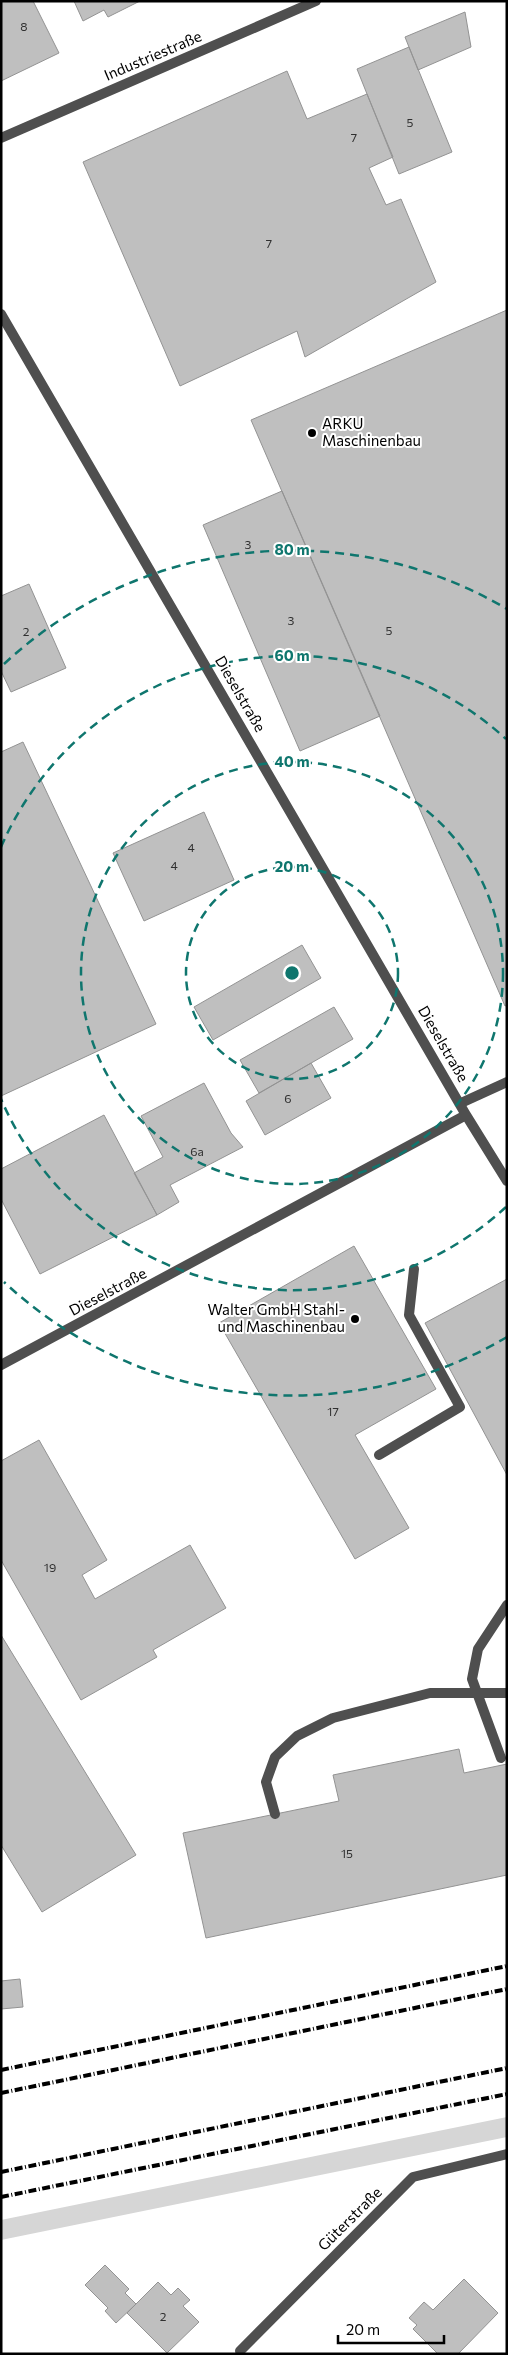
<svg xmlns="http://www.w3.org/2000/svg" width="508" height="2355" font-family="Commissioner,sans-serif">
<rect width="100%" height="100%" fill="#fff"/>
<!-- green -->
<path fill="#d6d6d6" d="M507,2117V2137L1,2240V2220Z"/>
<!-- building -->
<path fill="#bfbfbf" stroke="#939393" d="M1,1H33L59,53L1,81Z
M74,1H140L108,17L104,10L83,21Z
M465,12L471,47L418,70L405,37Z
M409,47L452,152L399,174L357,69Z
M287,71L307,119L367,94L393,157L369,168L386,205L401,199L436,282L305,357L297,331L180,386L83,162Z
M507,310V1005L505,1006L251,420Z
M282,491L380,716L300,751L203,525Z
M29,584L66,668L11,692L1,671V596Z
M23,742L156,1024L1,1096V752Z
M204,812L234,880L144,921L113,853Z
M302,945L321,978L213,1040L194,1007Z
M334,1007L353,1039L259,1093L240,1060Z
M311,1063L331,1098L265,1135L246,1101Z
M204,1083L231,1133L243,1147L170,1185L179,1202L157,1215L134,1173L163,1157L141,1116Z
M104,1115L157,1215L40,1274L1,1199V1169Z
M354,1246L436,1389L355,1435L409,1528L355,1559L219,1323Z
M507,1279V1475L425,1323Z
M39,1440L107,1560L82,1575L95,1599L190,1545L226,1608L153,1650L157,1657L81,1700L1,1560V1461Z
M1,1635L136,1855L42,1912L1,1845Z
M459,1749L464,1773L507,1764V1875L206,1938L183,1833L339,1801L333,1775Z
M20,1979L23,2007L1,2009V1981Z
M105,2265L129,2289L125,2293L136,2304L116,2323L105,2311L108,2308L85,2285Z
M464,2279L498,2313L458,2354H438L413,2329L417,2325L409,2318L424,2302L433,2310Z
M158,2282L171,2295L178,2288L190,2300L183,2306L199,2322L167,2353L127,2313Z"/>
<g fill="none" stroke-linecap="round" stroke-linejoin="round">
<!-- service -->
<path stroke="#4f4f4f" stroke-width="10" d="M461,1103L507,1082
M379,1455L460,1407L409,1315L414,1269
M501,1758L472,1679L478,1649L507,1605
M275,1814L266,1782L275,1757L297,1736L333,1718L430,1693H507"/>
<!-- minor -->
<path stroke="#4f4f4f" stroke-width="10" d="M1,138L316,1
M1,314L466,1115L1,1365
M466,1115L507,1181
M240,2351L413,2177L507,2154"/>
<!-- rail -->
<path stroke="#000" stroke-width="4" stroke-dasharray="8 2.5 1 2.5" stroke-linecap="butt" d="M1,2070L507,1966
M1,2093L507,1989
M1,2172L507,2068
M1,2197L507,2094"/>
</g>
<!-- distance rings -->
<g fill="none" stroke="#0f766e" stroke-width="2.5" stroke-dasharray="9 6">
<circle cx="292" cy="973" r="106"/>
<circle cx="292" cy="973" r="211"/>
<path d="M506 1207A317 317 0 0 1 1 1099M1 847A317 317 0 0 1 506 739"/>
<path d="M507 1337A423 423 0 0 1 4 1282M4 664A423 423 0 0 1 507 609"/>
</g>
<!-- markers -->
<g fill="#000" stroke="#fff" stroke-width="2">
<circle cx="312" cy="433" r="5"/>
<circle cx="355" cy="1319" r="5"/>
</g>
<g text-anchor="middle" stroke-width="4" stroke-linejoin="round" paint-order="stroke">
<!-- number labels -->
<g font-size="12" fill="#303030">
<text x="24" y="31">8</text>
<text x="410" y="127">5</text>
<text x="354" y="142">7</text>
<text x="269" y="248">7</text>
<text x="248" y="549">3</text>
<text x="291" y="625">3</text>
<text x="389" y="635">5</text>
<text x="26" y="636">2</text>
<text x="191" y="852">4</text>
<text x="174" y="870">4</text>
<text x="288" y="1103">6</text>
<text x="197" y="1156">6a</text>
<text x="333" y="1416">17</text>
<text x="50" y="1572">19</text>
<text x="347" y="1858">15</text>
<text x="163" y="2321">2</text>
</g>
<!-- street labels -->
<g font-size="15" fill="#000" stroke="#fff">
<text transform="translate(153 56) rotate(-23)" y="5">Industriestraße</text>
<text transform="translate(240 694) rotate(60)" y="5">Dieselstraße</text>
<text transform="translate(443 1044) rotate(60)" y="5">Dieselstraße</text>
<text transform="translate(108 1292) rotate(-28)" y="5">Dieselstraße</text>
<text transform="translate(350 2219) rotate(-45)" y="5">Güterstraße</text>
</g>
<!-- poi labels -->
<g font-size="15" fill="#000" stroke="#fff" text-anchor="start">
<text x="322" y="429">ARKU<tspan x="322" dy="17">Maschinenbau</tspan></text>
<text x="345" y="1315" text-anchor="end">Walter GmbH Stahl-<tspan x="345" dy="17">und Maschinenbau</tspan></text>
</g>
</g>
<circle cx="292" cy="973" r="8" fill="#0f766e" stroke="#fff" stroke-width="2.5"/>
<g font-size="15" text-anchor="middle" font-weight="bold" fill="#0f766e" stroke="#fff" stroke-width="4" stroke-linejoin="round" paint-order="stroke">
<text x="292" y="555">80 m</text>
<text x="292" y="661">60 m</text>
<text x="292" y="767">40 m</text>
<text x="292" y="872">20 m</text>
</g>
<!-- border -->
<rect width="508" height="2355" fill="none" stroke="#000000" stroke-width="5"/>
<!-- scale -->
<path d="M338 2335v8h106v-8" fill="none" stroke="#000000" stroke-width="2.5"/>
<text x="346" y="2335" font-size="15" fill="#000000" stroke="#ffffff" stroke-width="4" paint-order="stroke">20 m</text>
</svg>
